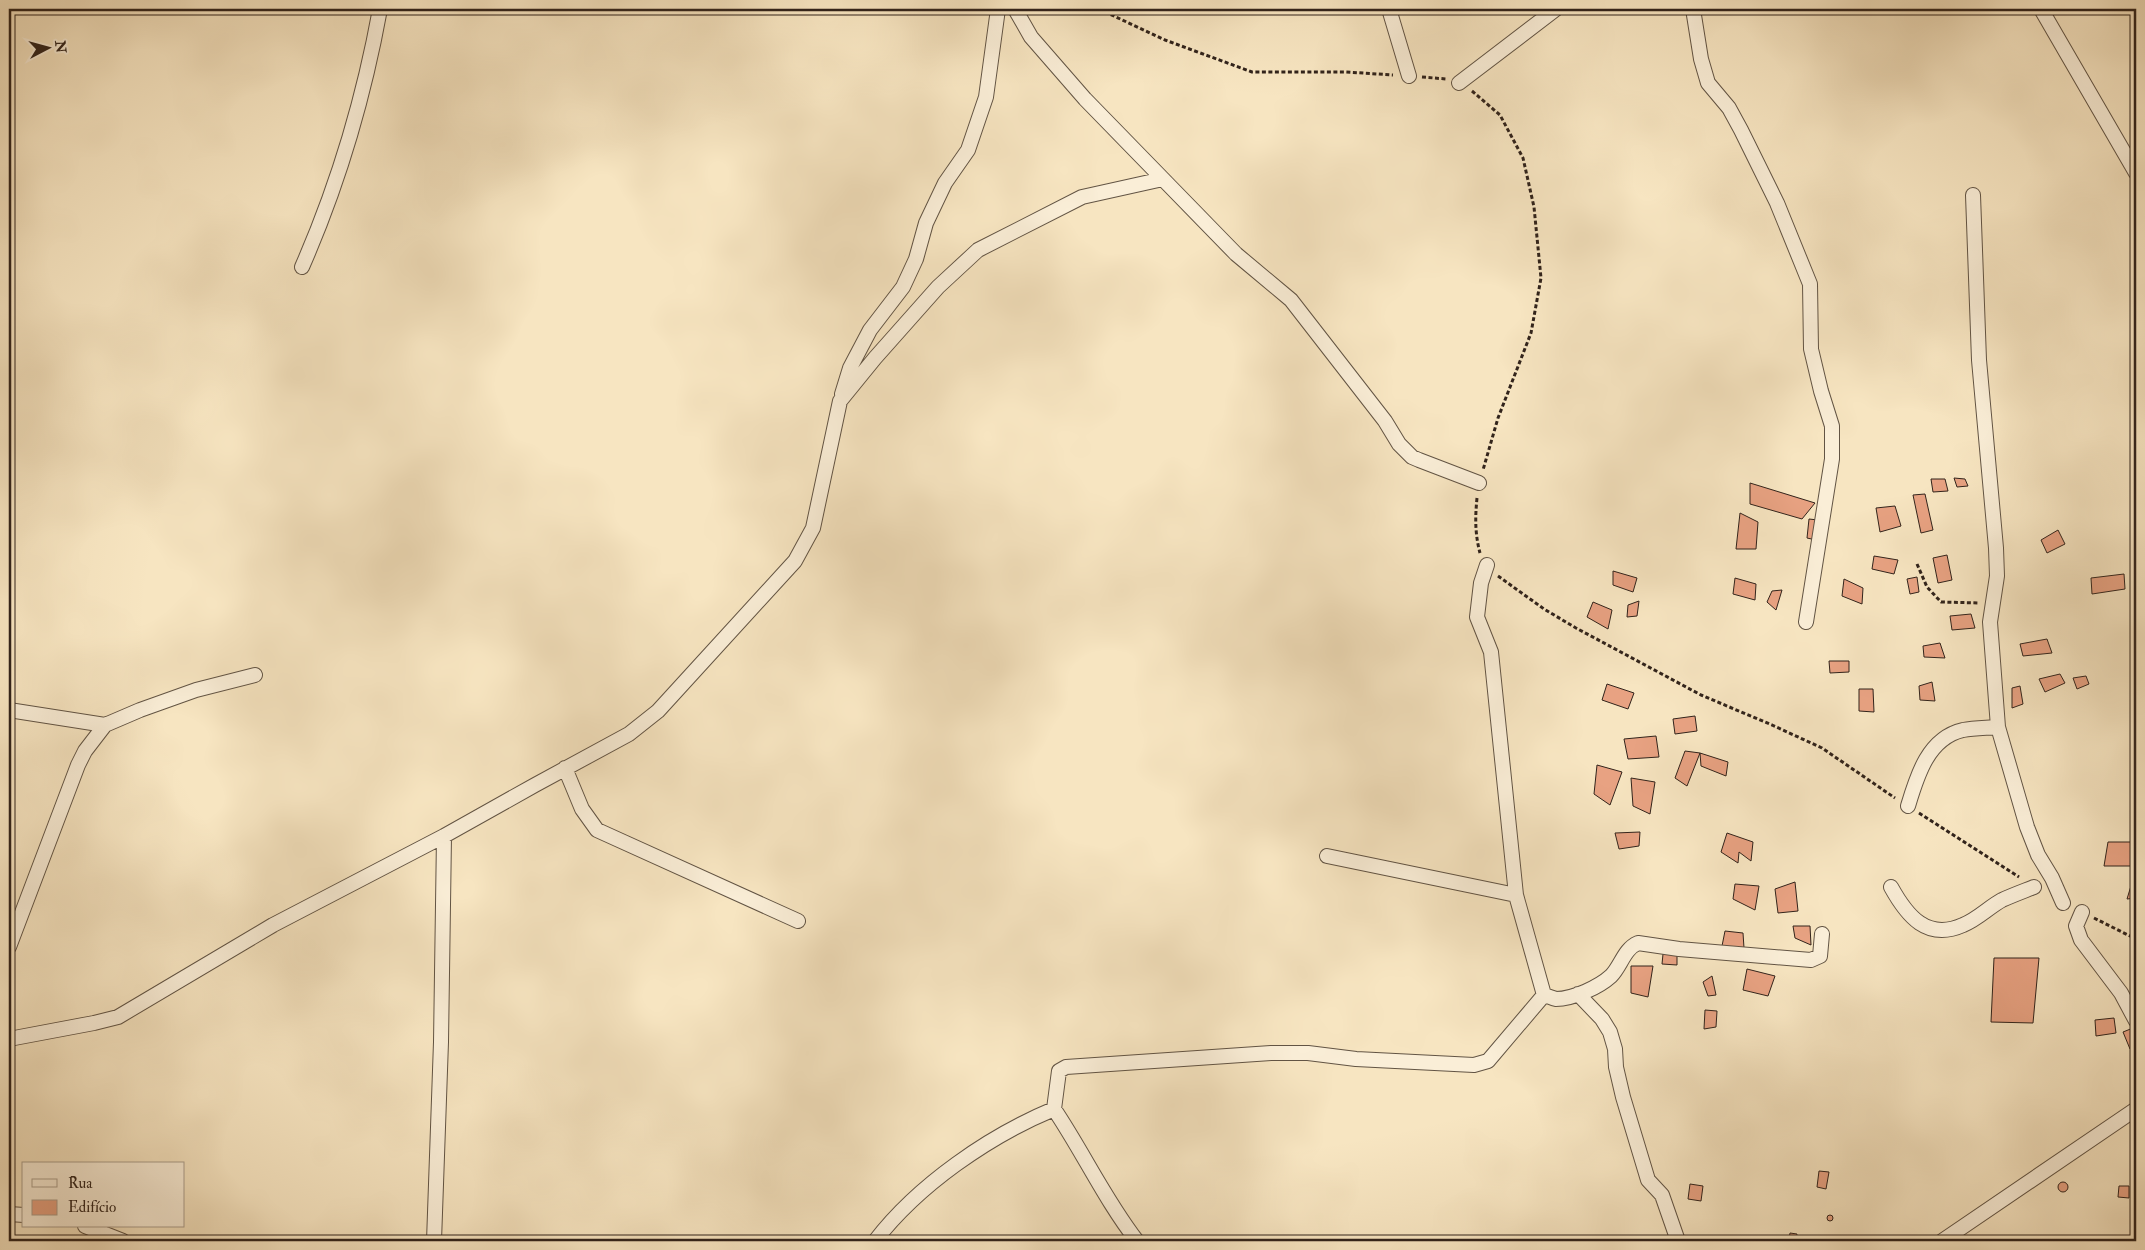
<svg xmlns="http://www.w3.org/2000/svg" width="2145" height="1250" font-family="'IM FELL Double Pica',serif">
<rect width="100%" height="100%" fill="#f7e5c1"/>
<filter id="stains"><feTurbulence type="fractalNoise" baseFrequency=".004" numOctaves="4"/><feColorMatrix values="0 0 0 0 .2 0 0 0 0 .09 0 0 0 0 .02 0 0 0 .5 -.17"/></filter>
<radialGradient id="worn" r=".72"><stop offset=".6" stop-color="#630" stop-opacity="0"/><stop offset="1" stop-color="#630" stop-opacity=".3"/></radialGradient>
<!-- building -->
<path fill="#e8a282" stroke="#31231b" d="M1954,478L1965,479L1968,486L1957,487Z
M1931,479H1945L1948,491L1933,492Z
M1750,483L1815,503L1802,519L1750,504Z
M1925,494L1933,530L1921,533L1913,495Z
M1895,506L1901,526L1880,532L1876,508Z
M1740,513L1758,522L1756,549H1736Z
M1809,519L1818,520L1816,540L1807,538Z
M2058,530L2065,544L2047,553L2041,540Z
M1947,555L1952,580L1938,583L1933,558Z
M1874,556L1898,560L1894,574L1872,569Z
M1613,571L1637,578L1633,592L1613,585Z
M2124,574L2125,589L2092,594L2091,578Z
M1917,577L1919,592L1910,594L1907,579Z
M1735,578L1756,584L1755,600L1733,594Z
M1844,579L1863,588L1862,604L1842,596Z
M1782,590L1776,610L1767,602L1772,591Z
M1639,601L1637,616L1627,617L1628,605Z
M1593,602L1612,610L1608,629L1587,617Z
M1971,614L1975,628L1952,630L1950,616Z
M2047,639L2052,653L2023,656L2020,644Z
M1940,643L1945,658L1924,657L1923,646Z
M1829,661H1849V672L1830,673Z
M2060,674L2065,683L2045,692L2039,679Z
M2086,676L2089,684L2077,689L2073,678Z
M1932,682L1935,701L1920,700L1919,686Z
M1607,684L1634,693L1628,709L1602,700Z
M2020,686L2023,704L2012,708V688Z
M1859,689H1873L1874,712L1859,711Z
M1695,716L1697,731L1675,734L1673,719Z
M1656,736L1659,757L1628,759L1624,739Z
M1685,751L1700,753L1687,786L1675,778Z
M1700,753L1728,762L1726,776L1701,766Z
M1597,765L1622,772L1610,805L1594,794Z
M1631,778L1655,782L1650,814L1633,806Z
M1640,832L1639,846L1619,849L1615,833Z
M1727,833L1753,842L1751,861L1739,852L1738,863L1721,852Z
M2108,842H2134L2136,866H2104Z
M2134,876H2136V898L2127,899Z
M1795,882L1798,911L1778,913L1775,889Z
M1735,884L1759,886L1755,910L1733,899Z
M1793,926H1810L1811,945L1795,938Z
M1725,931L1743,933L1744,948L1722,946Z
M1663,954L1677,955V965L1662,964Z
M1994,958H2039L2033,1023L1991,1022Z
M1631,966H1653L1648,997L1631,993Z
M1747,969L1775,976L1768,996L1743,990Z
M1712,976L1716,995L1708,996L1703,982Z
M1705,1010L1717,1011L1716,1027L1704,1029Z
M2114,1018L2116,1033L2096,1036L2095,1020Z
M2133,1028L2136,1036V1047L2130,1049L2123,1032Z
M1819,1171L1829,1172L1826,1189L1817,1187Z
M2058 1187a5 5 0 1 1 10 0a5 5 0 1 1-10 0Z
M1690,1184L1703,1186L1701,1201L1688,1199Z
M2119,1186H2129V1198L2118,1197Z
M1827 1218a3 3 0 1 1 6 0a3 3 0 1 1-6 0Z
M1790,1233L1797,1234L1796,1240L1789,1239Z"/>
<g fill="none" stroke-linecap="round" stroke-linejoin="round">
<!-- street casing -->
<g stroke="#625444" stroke-width="16">
<path id="street" d="M1015,9L1031,37L1085,99L1236,254L1291,300L1385,421L1399,444L1412,457L1419,460L1479,483
M1389,9L1409,76
M1693,9L1701,59L1708,83L1729,108L1741,130L1777,203L1810,284L1811,349L1821,391L1832,426V459L1806,622
M2041,9L2136,173
M1459,83L1556,9
M1973,195L1979,360L1996,548L1997,576L1990,622L1998,727L2027,827L2038,855L2052,878L2063,903
M302,267C338,185 364,97 380,9
M842,394L850,368L870,330L903,287L916,259L926,223L945,183L968,150L986,97L998,9
M1487,565L1481,583L1477,617L1491,652L1516,895L1544,995C1548,996 1552,998 1556,999C1573,999 1599,987 1611,976C1621,966 1624,949 1638,943L1679,949L1811,960L1820,956L1822,934
M9,710L105,725
M565,768L582,809L597,830L798,921
M1908,806C1917,776 1928,738 1963,730C1974,728 1987,728 1998,727
M1327,856L1516,895
M1891,887C1907,916 1927,941 1963,925C1978,919 1989,907 2002,900C2013,895 2024,891 2034,887
M2082,912L2076,926L2081,940L2121,993L2136,1021
M9,947L78,765L85,751L105,725L140,710L196,690L255,675
M1578,994L1602,1019L1610,1032L1615,1049L1616,1067L1623,1097L1648,1180L1662,1195L1678,1241
M9,1039L94,1023L118,1017L273,925L444,836L535,785L629,734L658,711L795,561L813,528L840,401L875,358L938,287L978,250L1082,197L1163,179
M1054,1109L1059,1071L1066,1067L1271,1053H1308L1356,1059L1474,1065L1488,1061L1544,995
M9,1214L24,1215
M85,1226L123,1241
M434,1241L441,1042L444,836
M875,1241C918,1185 989,1136 1054,1109C1083,1152 1105,1200 1137,1241
M1942,1241L2136,1109"/>
</g>
<!-- path -->
<path stroke="#31231b" stroke-width="3" stroke-dasharray="4 2.5" stroke-linecap="butt" d="M1099,9L1165,40L1252,72H1346L1393,75
M1422,77L1446,79
M1472,91L1500,115L1523,158L1534,207L1541,278L1531,333L1498,418L1483,470
M1477,498C1475,518 1475,534 1480,553
M1917,564L1927,587L1941,602L1979,603
M1498,576L1544,609L1576,628L1701,695L1772,725L1822,748L1895,798
M1919,813L2019,877
M2094,918L2136,939"/>
<!-- street -->
<use href="#street" stroke="#faeed7" stroke-width="14"/>
</g>
<!-- margin -->
<rect width="2145" height="1250" fill="none" stroke="#f7e5c1" stroke-width="30"/>
<rect x="10" y="10" width="2125" height="1230" fill="none" stroke="#31231b" stroke-width="2.5"/>
<rect x="15" y="15" width="2115" height="1220" fill="none" stroke="#31231b"/>
<!-- legend -->
<rect x="22" y="1162" width="162" height="65" fill="#faeed7" stroke="#aa9d8c"/>
<rect x="32" y="1179" width="25" height="8" fill="#faeed7" stroke="#aa9d8c"/>
<text x="68" y="1188" font-size="15" fill="#31231b">Rua</text>
<rect x="32" y="1200" width="25" height="15" fill="#e8a282" stroke="#aa9d8c"/>
<text x="68" y="1212" font-size="15" fill="#31231b">Edifício</text>
<!-- north arrow -->
<g transform="translate(48 48) rotate(84)" stroke="#faeed7" stroke-width="4" paint-order="stroke">
<path d="M0-4L9 19L0 12L-9 19Z" fill="#31231b"/>
<text y="-8" font-size="14" font-weight="bold" text-anchor="middle" fill="#31231b">N</text>
</g>
<rect width="100%" height="100%" filter="url(#stains)"/>
<rect width="100%" height="100%" fill="url(#worn)"/>
</svg>
